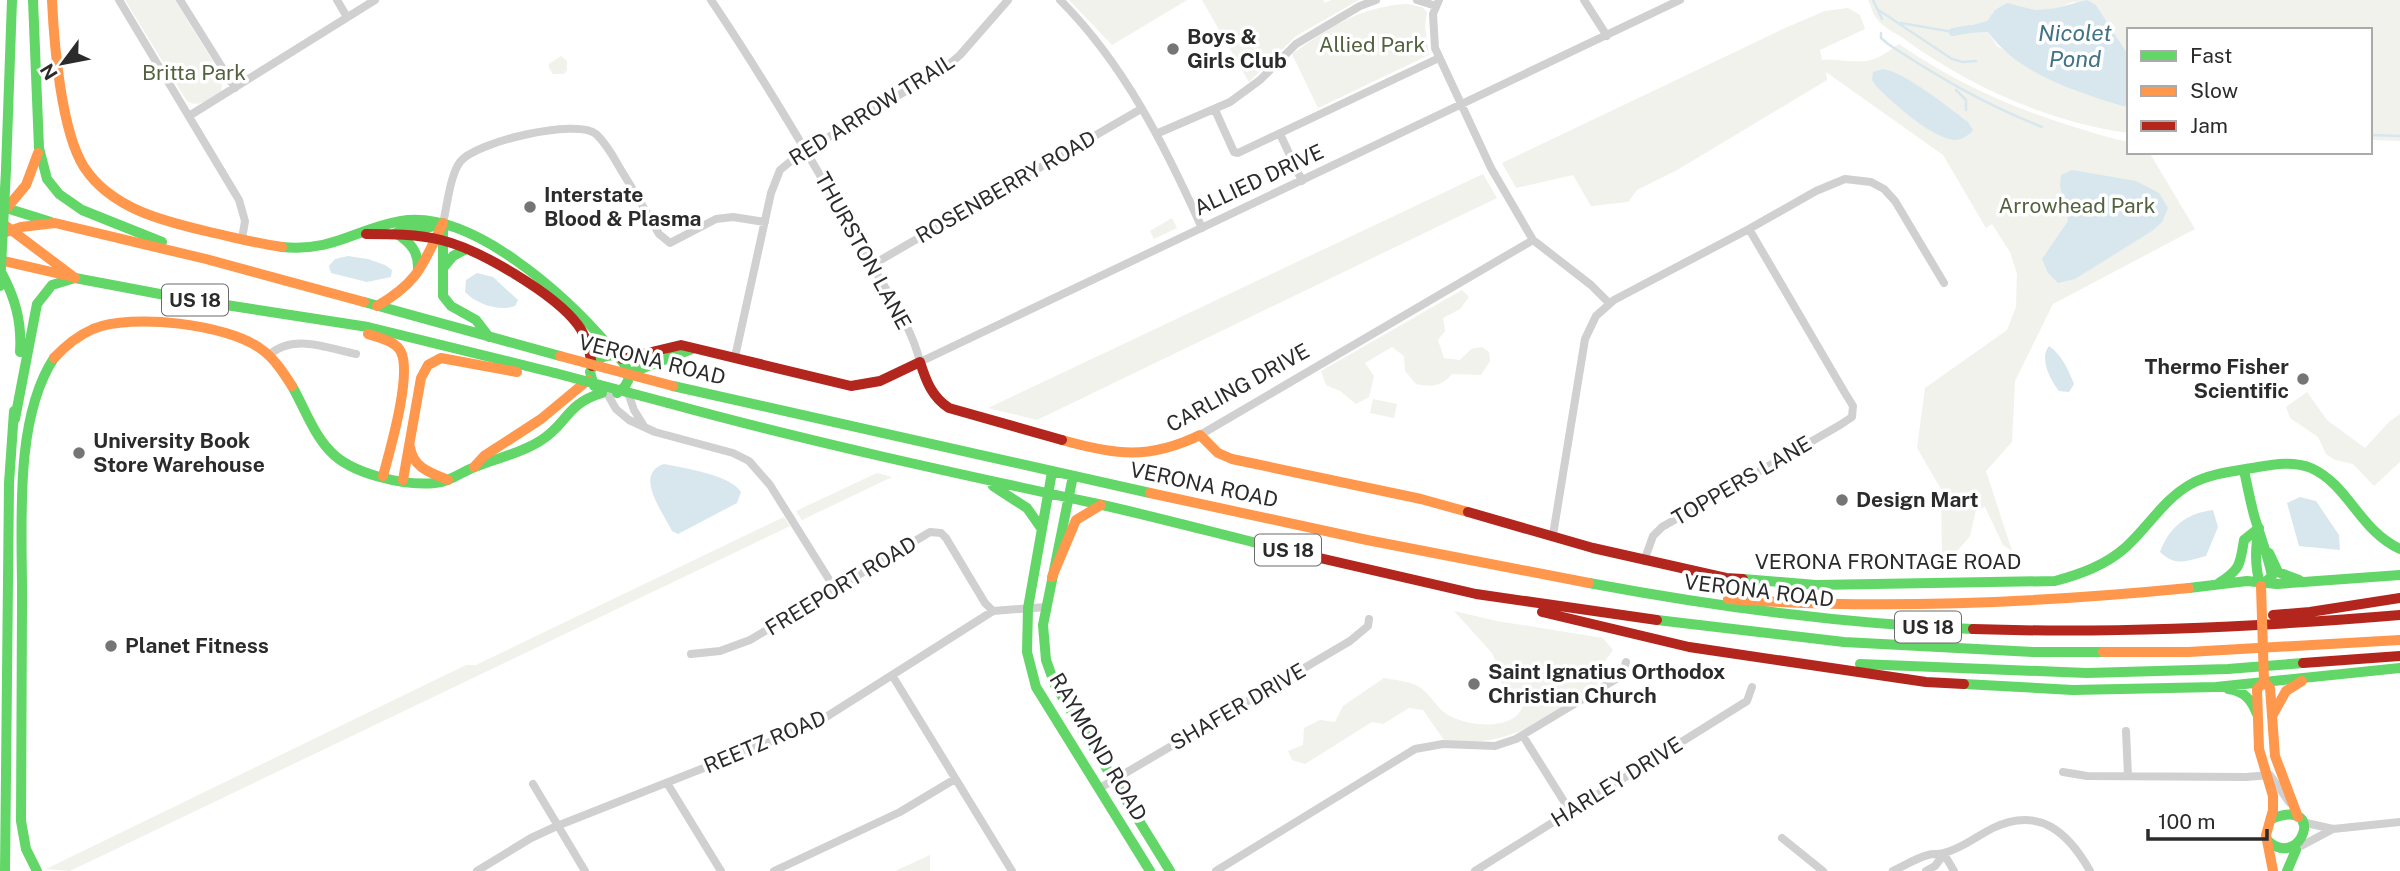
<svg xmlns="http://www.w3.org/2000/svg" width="2400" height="871" font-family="'Public Sans',sans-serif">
<rect width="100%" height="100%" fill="#fff"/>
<!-- green -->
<path fill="#f0f2eb" d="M125,0H175L223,78L221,91C210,98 199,109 187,101Z
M1069,0H1187L1112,45Z
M1202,0H1323L1325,3L1331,0H1359L1296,36L1249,82Z
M1868,0H2400V141L2370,140V30H2129V56L2096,5L2073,2L2057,8L2036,10L2016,5L1995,10L1987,21L1971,33L1988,32L1997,46L2073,90L2122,106H2129V133C2048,122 1968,86 1903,38C1895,33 1883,27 1877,19C1873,15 1871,6 1868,0Z
M1407,4L1422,7L1427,12L1425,26L1429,55L1318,108L1292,54C1329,28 1361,6 1407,4Z
M1848,8L1860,15L1865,29L1820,50L1822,60C1839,58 1858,65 1874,59C1883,56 1891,49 1899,44C1955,83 2016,110 2081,129C2097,134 2113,139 2129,142V152H2149L2195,229L2053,304L2015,381L2012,442L1986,471L2012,551L2003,545L1985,507L1976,510L1970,536L1954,555H1942L1941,489L1917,448L1925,388L2007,330L2016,307L2017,274L2010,252L1992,224L1986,228L1943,155L1826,72L1827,80L1677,170L1637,190L1628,202L1591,206L1573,175L1516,188L1502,163L1785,28L1825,11Z
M561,56L567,61V70L564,74H553L549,68V64Z
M1483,174L1497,198L1037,420L988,408Z
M1172,218L1177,228L1154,239L1150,231Z
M1462,290L1469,297L1460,309L1443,318L1445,331L1438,340L1444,358L1460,360L1471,349L1482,347L1489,352L1490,361L1481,375L1452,374C1441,387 1432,387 1416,384L1405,371L1404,356L1392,347L1365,363L1374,376L1369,397L1356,404L1340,391L1326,385L1321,371Z
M2307,392L2327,420L2365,448L2389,422L2400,414V462L2374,486L2353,464L2335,460L2326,454L2318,437L2290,418L2286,407Z
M1373,399L1397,404L1394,418L1370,413Z
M877,473L892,477L802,520L796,511Z
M784,517L790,526L70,871L46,869L466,665H476Z
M1454,611L1497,621L1603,638L1613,650L1600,668L1597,687C1546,718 1508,750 1444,740L1423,710L1409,708L1383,724L1372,722L1305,764L1292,760L1288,751L1303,745L1304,728L1320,720L1335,722L1343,706L1384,678C1394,680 1407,681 1416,685C1430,692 1435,707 1448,715C1469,727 1517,732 1524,703L1507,692L1501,682L1498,667L1492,653Z
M930,855V871H895Z"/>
<!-- water -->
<path fill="#d8e7ee" d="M2087,0L2096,5L2129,56V106H2122C2075,91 2018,74 1988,32L1971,33L1969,26L1987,21L1995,10L2007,3L2036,10L2056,8Z
M1883,69C1905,72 1949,108 1968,122L1973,130C1968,137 1958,142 1949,139C1925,132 1894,104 1876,86L1872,80L1873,72Z
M2072,170L2136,181L2159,193L2168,208L2162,222L2152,231L2075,279L2058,283L2048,273L2042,259L2068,221L2060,186L2061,175Z
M348,256L368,259L385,265L392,270L391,277L367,282L331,273L329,266L335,259Z
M477,273L493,277L518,300L515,306C500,312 476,304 465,292L466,280Z
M2049,346C2062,355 2068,369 2074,384L2069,392L2059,391C2050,380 2039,358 2049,346Z
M664,464C684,468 731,475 741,492L737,503L678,534L672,531C663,512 633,474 664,464Z
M2300,497L2316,501L2339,535L2340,550L2299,546L2287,503Z
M2213,510L2218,527L2206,556C2186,561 2176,567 2160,552C2169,527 2187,513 2213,510Z"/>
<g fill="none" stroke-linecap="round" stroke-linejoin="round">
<!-- stream -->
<path stroke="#d8e7ee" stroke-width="2.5" d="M1873,0L1882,19
M1877,9L1952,59L1963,62L1976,61
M1901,23L1953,32
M1881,33V38L1888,44C1940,78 1984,104 2042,127
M1956,90L1966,100V110
M2370,135L2400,136"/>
<!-- canal -->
<path stroke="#d8e7ee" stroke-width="8" d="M1953,32L1970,29"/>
<!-- street -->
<path stroke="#d0d0d0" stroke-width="8" d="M119,0L239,200L245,221L242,239
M180,0L235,88
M337,0L347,17
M711,0C767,83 818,170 867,257C886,291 911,324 920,362L1680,0
M1060,0C1124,64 1165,146 1202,228
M1417,0L1436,6
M1439,0L1433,14L1435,48L1491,168L1533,240L1591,285L1609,303
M1584,0L1607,36
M1215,110L1234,152L1238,153L1439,58
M189,116L375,0
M1156,134L1230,102L1260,80L1296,44L1360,6L1376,0
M1280,134L1302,181
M443,223C447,207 450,175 460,162C474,142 577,118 596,134C607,144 614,158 621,170C634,191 647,213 659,234L670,243L716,219L733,217L765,222
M872,265L1141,109
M269,355C293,333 327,348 356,354
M735,357L771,193L780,170L797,156L946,67L960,55L1008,0
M627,390L634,410L644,426
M608,395L616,409L629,420L655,432L733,453L749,461L770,485L835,589
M1200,435L1533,240
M1553,535L1585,339L1596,316L1614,300L1749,229L1816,191L1845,179L1871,182L1884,189L1895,201L1944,283
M1644,561L1653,536L1662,527L1840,425L1852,417L1853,406L1845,393L1749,229
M691,654L720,651L750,640L930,532L941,533L946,538L985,603L993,611
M892,675L1012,871
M2126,731L2128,776
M1523,736L1570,811
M2063,772L2087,776L2246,777L2270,775L2289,802
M667,783L721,871
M533,784L585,871
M1100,788L1350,641L1368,626L1369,619
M2302,822L2333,829L2400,822
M1782,838L1823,871
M2301,846L2333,829
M1944,854L1954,871
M477,871L531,838L557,826L772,741L826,717L993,611L1046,607
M774,871L900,812L955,779
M1216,871L1415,749L1443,744L1495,746L1516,739L1616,679L1622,674L1626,662
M1475,871L1747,701L1752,687
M1893,871C1904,866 1916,858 1928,855C1933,853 1939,855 1944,853C1961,849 1977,836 1993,828C2039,806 2068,832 2090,871
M1926,871L1935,866L1944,854"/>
<!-- fast -->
<path stroke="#63d668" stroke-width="10" d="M33,0L39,148L47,179L59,194L82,210L162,242
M6,170L12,0
M3,207L51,222
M443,223V296L451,306L476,320L489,337
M401,228H427L440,224
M396,233C411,243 419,252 418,270
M282,247C334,252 355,229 401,221C472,209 566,296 609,346C623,362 641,377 617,393
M443,268L453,256L466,249
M0,270C15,297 22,321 20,352
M364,302L560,356
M630,373L692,349
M292,386C304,407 313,433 330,451C351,474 404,486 435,483C450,482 461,472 475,467C496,458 520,454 540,441C568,424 565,404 602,393
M594,386L590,372C595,359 603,354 617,356
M673,386L1150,493
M668,403C810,442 954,473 1098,504C1161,518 1223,535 1285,550
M15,419L37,304L52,285L75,278L181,298L368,327L555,373
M2244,470C2247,485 2250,500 2254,515C2260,536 2268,555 2272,576L2261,586C2254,567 2255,548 2259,528
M1052,472L1028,608L1027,652L1036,687L1150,871
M1073,476L1043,625L1046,660L1055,685L1170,871
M993,486L1027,508L1041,528
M2269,553L2278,572L2299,580
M1743,579L1816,585L2055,581C2081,574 2106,565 2126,547C2149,526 2164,499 2191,484C2211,473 2236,471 2258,467C2275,464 2294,461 2311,468C2349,485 2359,530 2400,549
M1589,583C1717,607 1843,624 1973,629
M2219,583C2241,569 2240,564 2244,540L2259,528
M2189,588L2247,581L2277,584L2400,575
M1657,620L1844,642L2033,652H2103
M1860,664L2087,673L2228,669L2303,663
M1964,684L2073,690L2216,687L2400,668
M2228,689C2244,691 2251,699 2257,714
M2268,841C2301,871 2328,796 2271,819
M5,871L9,483L14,411
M37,871L26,849L21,821C21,750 22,679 22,608C23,533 12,422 54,358
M2287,871L2296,850"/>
<!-- slow -->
<path stroke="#ff974d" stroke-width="10" d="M52,0C54,43 61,131 84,167C112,210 167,222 214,233C237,238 259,244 282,247
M0,216L26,185L38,153
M6,226L75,278
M0,234L21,227L55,223L206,259L364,302
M0,260L69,276
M377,306C419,282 423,264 443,223
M368,334C379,338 396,341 401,352C412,375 390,450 383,476
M54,358C66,345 77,336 93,329C132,313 227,324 261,349C274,358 283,372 292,386
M1062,440C1115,455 1149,460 1200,435L1218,453L1232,459L1421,499L1468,512
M410,447C413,468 431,473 448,480
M474,467L484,456L541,419L588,380
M403,480L421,378L428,365L441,358L517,372
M1150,493L1367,540L1589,583
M1052,577L1076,520L1101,505
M1728,599C1881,610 2036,603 2189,588
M2103,652H2188L2400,640
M2272,716L2286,691L2302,681
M2273,871L2266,835L2273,810V796L2259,749L2257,689L2264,682L2270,688L2275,756L2298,817"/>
<!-- jam -->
<path stroke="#b3261e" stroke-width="10" d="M366,234C391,234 417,234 441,240C479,249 555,294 578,325C587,337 590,352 592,366
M622,359L681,345L851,386L880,381L920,362C926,381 932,397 949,408L1062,440
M1468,512L1593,548L1726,578L1743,579
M1285,550L1476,594L1657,620
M1542,612L1689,647L1926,682L1964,684
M2273,615L2310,612L2400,598
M1973,629C2116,634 2258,627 2400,615
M2303,663L2400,656"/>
<!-- fast-bridge -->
<path stroke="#63d668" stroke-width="10" d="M0,286L6,170
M555,373L668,403"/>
<!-- slow-bridge -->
<path stroke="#ff974d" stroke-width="10" d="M560,356L673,386
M2261,586L2264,682"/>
</g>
<!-- markers -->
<g fill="#757575" stroke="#fff" stroke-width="2.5">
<circle cx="1173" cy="49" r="7"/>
<circle cx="530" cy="207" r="7"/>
<circle cx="2303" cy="379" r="7"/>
<circle cx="79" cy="453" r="7"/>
<circle cx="1842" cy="500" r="7"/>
<circle cx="111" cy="646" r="7"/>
<circle cx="1474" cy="684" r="7"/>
</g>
<g text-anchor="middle" stroke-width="7" stroke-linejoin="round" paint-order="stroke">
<!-- shield labels -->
<g fill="#fff" stroke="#6b6b6b" stroke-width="2">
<rect x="162" y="284.5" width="66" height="31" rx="5"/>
<rect x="1255" y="534.5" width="66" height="31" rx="5"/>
<rect x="1895" y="611.5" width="66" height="31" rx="5"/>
</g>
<g font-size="19" font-weight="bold" fill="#2b2b2b">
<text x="195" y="307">US 18</text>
<text x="1288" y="557">US 18</text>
<text x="1928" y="634">US 18</text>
</g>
<!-- poi labels -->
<g font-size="21" font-weight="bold" fill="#2b2b2b" stroke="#fff" text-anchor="start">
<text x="1187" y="44">Boys &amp;<tspan x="1187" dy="24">Girls Club</tspan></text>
<text x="544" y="202">Interstate<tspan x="544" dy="24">Blood &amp; Plasma</tspan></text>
<text x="2289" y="374" text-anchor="end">Thermo Fisher<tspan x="2289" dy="24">Scientific</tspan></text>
<text x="93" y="448">University Book<tspan x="93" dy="24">Store Warehouse</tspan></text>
<text x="1856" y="507">Design Mart</text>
<text x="125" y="653">Planet Fitness</text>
<text x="1488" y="679">Saint Ignatius Orthodox<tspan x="1488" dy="24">Christian Church</tspan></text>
</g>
<!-- park labels -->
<g font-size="21" fill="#52623e" stroke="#fff">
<text x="1372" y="52">Allied Park</text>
<text x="194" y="80">Britta Park</text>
<text x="2077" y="213">Arrowhead Park</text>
</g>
<!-- street labels -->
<g font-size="21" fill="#2b2b2b" stroke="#fff">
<text transform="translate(872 110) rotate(-32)" y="7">RED ARROW TRAIL</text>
<text transform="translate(1259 180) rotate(-25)" y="7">ALLIED DRIVE</text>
<text transform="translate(1006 187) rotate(-30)" y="7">ROSENBERRY ROAD</text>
<text transform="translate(863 251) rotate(61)" y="7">THURSTON LANE</text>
<text transform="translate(652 360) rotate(14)" y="7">VERONA ROAD</text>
<text transform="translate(1238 388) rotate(-29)" y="7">CARLING DRIVE</text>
<text transform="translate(1742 481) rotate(-30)" y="7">TOPPERS LANE</text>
<text transform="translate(1204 485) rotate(12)" y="7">VERONA ROAD</text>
<text x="1888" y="569">VERONA FRONTAGE ROAD</text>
<text transform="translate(841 586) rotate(-31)" y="7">FREEPORT ROAD</text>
<text transform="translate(1759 591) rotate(7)" y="7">VERONA ROAD</text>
<text transform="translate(1238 707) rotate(-30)" y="7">SHAFER DRIVE</text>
<text transform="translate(765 742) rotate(-23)" y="7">REETZ ROAD</text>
<text transform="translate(1098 747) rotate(59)" y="7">RAYMOND ROAD</text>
<text transform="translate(1617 782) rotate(-32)" y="7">HARLEY DRIVE</text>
</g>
<!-- water labels -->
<g font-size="23" font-style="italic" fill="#427285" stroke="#fff">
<text x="2075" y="41">Nicolet<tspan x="2075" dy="26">Pond</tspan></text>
</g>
</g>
<!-- legend -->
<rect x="2127" y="28" width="245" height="126" fill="#ffffff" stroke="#aaaaaa" stroke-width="2"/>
<rect x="2141" y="51" width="35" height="10" fill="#63d668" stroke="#aaaaaa" stroke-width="2"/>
<text x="2190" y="63" font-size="21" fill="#2b2b2b">Fast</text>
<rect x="2141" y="86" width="35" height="10" fill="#ff974d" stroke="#aaaaaa" stroke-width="2"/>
<text x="2190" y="98" font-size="21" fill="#2b2b2b">Slow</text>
<rect x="2141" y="121" width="35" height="10" fill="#b3261e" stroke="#aaaaaa" stroke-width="2"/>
<text x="2190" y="133" font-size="21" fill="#2b2b2b">Jam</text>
<!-- north arrow -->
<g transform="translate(63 63) rotate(238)" stroke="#ffffff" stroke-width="5" paint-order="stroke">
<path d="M0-5L12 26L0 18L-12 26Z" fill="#2b2b2b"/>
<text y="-10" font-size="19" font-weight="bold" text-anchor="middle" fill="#2b2b2b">N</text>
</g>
<!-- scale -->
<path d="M2148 829v10h119v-10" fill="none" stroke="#2b2b2b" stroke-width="3.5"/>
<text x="2158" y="829" font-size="21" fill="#2b2b2b" stroke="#ffffff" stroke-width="5" paint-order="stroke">100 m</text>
</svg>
